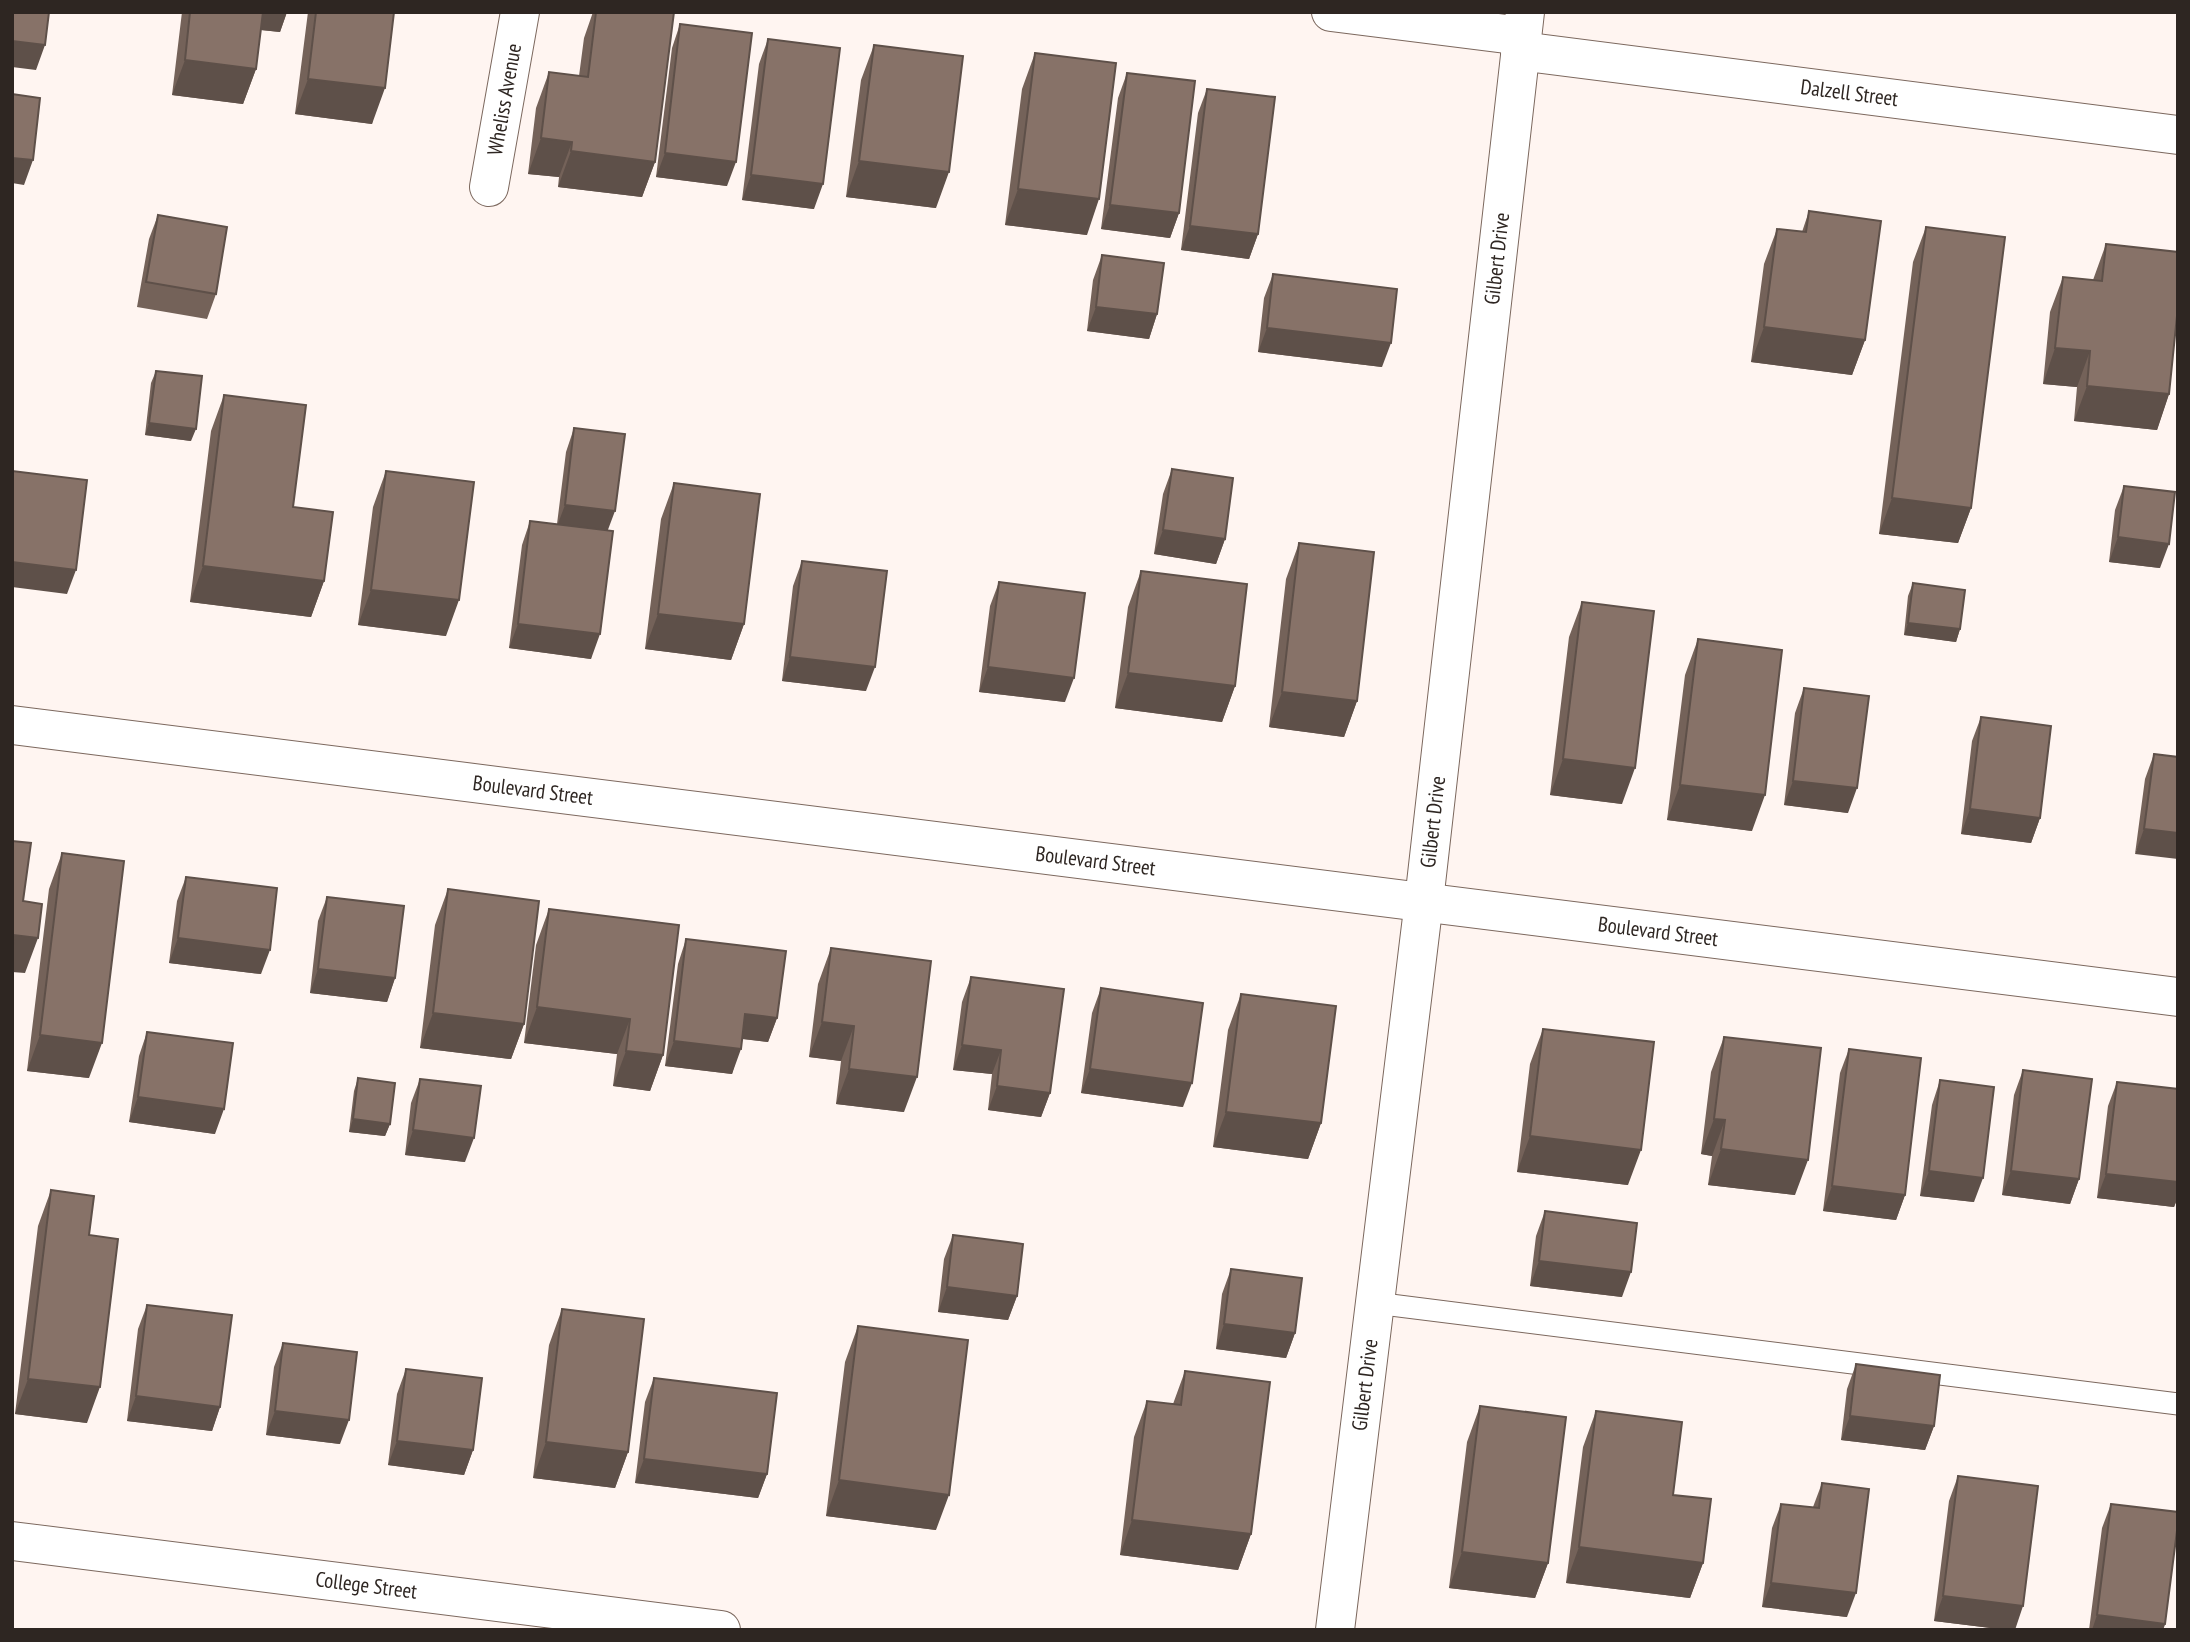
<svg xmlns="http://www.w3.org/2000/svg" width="2190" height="1642" font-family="'PT Sans Narrow',sans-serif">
<rect width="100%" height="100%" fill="#fff5f1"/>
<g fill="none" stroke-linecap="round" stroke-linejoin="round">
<!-- lane casing -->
<g stroke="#7c685e" stroke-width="23">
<path id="lane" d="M1375,1303L2178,1404"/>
</g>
<!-- street casing -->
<g stroke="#7c685e" stroke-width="40">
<g id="street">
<path d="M1331,12L1522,36"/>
<path id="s1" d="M1520,51L2178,135"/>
<path id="s2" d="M489,187L520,12"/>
<path id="s3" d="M12,725L2178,997"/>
<path id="s4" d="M12,1541L721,1630"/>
</g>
</g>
<!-- secondary casing -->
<g stroke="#7c685e" stroke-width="40">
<g id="secondary">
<path id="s5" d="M1335,1630L1424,901L1525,12"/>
</g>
</g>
<!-- lane -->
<use href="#lane" stroke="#fff" stroke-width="21"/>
<!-- street -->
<use href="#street" stroke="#fff" stroke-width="38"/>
<!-- secondary -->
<use href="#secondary" stroke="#fff" stroke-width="38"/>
</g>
<!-- wall -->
<path fill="#746259" d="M182,12H287L280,32L261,30L256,69L243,104L172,95Z
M308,12H394L372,124L295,114Z
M593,12H674L655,162L642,197L558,187L559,177L528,174L536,108L549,72L579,76L584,38Z
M680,24L727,186L656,177L672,48Z
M768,39L814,209L742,200L759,64Z
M874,45L936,208L846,197L861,80Z
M1035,53L1087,235L1005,225L1022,89Z
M1127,73L1179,213L1170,238L1101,229L1118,98Z
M1207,89L1258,234L1249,259L1181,250L1198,113Z
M1809,211L1865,340L1852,375L1751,362L1764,264L1777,229L1802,232Z
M158,215L216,294L207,319L137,307L149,239Z
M1926,227L1971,508L1958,543L1879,534L1913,262Z
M2106,244L2169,394L2157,430L2074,421L2077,387L2043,384L2050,312L2063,277L2093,280Z
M1102,255L1157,314L1149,339L1087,331L1093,280Z
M1273,274L1382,367L1258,352L1264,298Z
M156,371L191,441L145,435L151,383Z
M224,395L293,507L324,581L311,617L190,602L211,431Z
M574,428L608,530L591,659L509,648L522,545L530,521L557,524L566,452Z
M1172,469L1225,539L1216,564L1154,554L1163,494Z
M386,471L446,636L358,625L373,507Z
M674,483L744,624L731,660L645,649L661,519Z
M2124,486L2160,568L2109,562L2115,510Z
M1299,543L1357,701L1344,737L1269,727L1286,579Z
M802,561L866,691L782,681L793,586Z
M1141,571L1235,686L1222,722L1115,708L1128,607Z
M999,582L1065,702L979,692L990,606Z
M1913,583L1960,629L1956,642L1904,635L1908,596Z
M1582,602L1622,804L1550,795L1569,637Z
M1698,639L1752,831L1667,820L1685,675Z
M1804,688L1848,813L1784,805L1795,713Z
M1981,717L2040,818L2031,843L1961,834L1972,741Z
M2154,754L2178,757L2135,854L2145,779Z
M62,853L89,1078L27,1071L49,889Z
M186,877L261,974L169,963L177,901Z
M448,889L524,1024L511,1059L420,1048L435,925Z
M327,897L395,978L387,1002L310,993L318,921Z
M549,909L663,1055L650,1091L613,1086L617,1054L524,1043L536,945Z
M686,939L777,1018L768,1042L742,1039L732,1074L665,1066L678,964Z
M831,948L904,1112L836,1104L841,1061L809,1057L818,984Z
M971,977L1050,1093L1041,1117L988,1110L992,1074L953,1070L962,1002Z
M1101,988L1183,1107L1081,1093L1092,1013Z
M1241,994L1321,1123L1308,1159L1213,1147L1228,1030Z
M1543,1029L1628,1185L1517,1172L1530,1064Z
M147,1032L215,1134L129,1122L139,1056Z
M1724,1037L1795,1195L1708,1185L1712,1156L1701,1154L1711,1072Z
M1849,1049L1905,1195L1896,1220L1823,1211L1840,1073Z
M2023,1070L2079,1179L2070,1204L2002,1195L2014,1095Z
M358,1078L390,1124L385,1136L349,1132L354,1091Z
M420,1079L465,1162L405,1155L411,1103Z
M1940,1080L1974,1202L1920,1196L1932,1105Z
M2117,1082L2178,1089V1197L2174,1207L2097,1198L2108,1106Z
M51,1190L89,1235L87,1423L15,1414L38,1226Z
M1545,1211L1622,1297L1530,1286L1536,1236Z
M953,1235L1017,1296L1008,1320L938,1312L944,1259Z
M1231,1269L1295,1333L1286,1358L1216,1349L1222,1294Z
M147,1305L220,1407L212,1431L127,1421L138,1329Z
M562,1309L628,1452L615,1488L533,1478L549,1345Z
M858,1326L936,1530L826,1516L845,1362Z
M283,1343L340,1444L266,1435L274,1367Z
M1856,1364L1934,1426L1925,1450L1841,1440L1847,1389Z
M406,1369L473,1450L464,1475L388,1465L397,1394Z
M1185,1371L1251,1534L1238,1570L1120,1555L1134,1437L1147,1401L1173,1404Z
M654,1378L767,1474L758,1498L635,1483L645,1402Z
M1480,1406L1548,1563L1535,1598L1449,1588L1467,1442Z
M1596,1411L1673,1495L1703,1563L1690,1598L1566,1583L1583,1447Z
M1958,1476L2015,1630H2007L1934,1621L1949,1501Z
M1822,1483L1847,1617L1762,1607L1772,1528L1781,1504L1813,1507Z
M2111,1504L2165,1624L2163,1630H2089L2102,1528Z"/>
<!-- shaded-wall -->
<path fill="#5e5049" d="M259,12H287L280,32L252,29Z
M12,41L45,45L36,70L12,67Z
M185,60L256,69L243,104L172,95Z
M308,79L385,88L372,124L295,114Z
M541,138L572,142L559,177L528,174Z
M571,151L655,162L642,197L558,187Z
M665,153L736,162L727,186L656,177Z
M12,158L33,160L24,185L12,183Z
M859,161L949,172L936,208L846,197Z
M751,175L823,184L814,209L742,200Z
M1018,189L1099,199L1087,235L1005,225Z
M1110,205L1179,213L1170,238L1101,229Z
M1190,226L1258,234L1249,259L1181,250Z
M1096,307L1157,314L1149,339L1087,331Z
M1764,327L1865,340L1852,375L1751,362Z
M1267,328L1391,343L1382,367L1258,352Z
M2055,348L2090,351L2077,387L2043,384Z
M2087,386L2169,394L2157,430L2074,421Z
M149,423L196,429L191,441L145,435Z
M1892,498L1971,508L1958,543L1879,534Z
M565,505L615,511L606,535L556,529Z
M1163,530L1225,539L1216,564L1154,554Z
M2118,537L2169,544L2160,568L2109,562Z
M12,562L76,570L67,594L12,587Z
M203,566L324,581L311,617L190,602Z
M371,590L459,600L446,636L358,625Z
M658,614L744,624L731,660L645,649Z
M1908,623L1960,629L1956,642L1904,635Z
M518,624L600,634L591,659L509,648Z
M790,657L875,667L866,691L782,681Z
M988,667L1074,678L1065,702L979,692Z
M1128,673L1235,686L1222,722L1115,708Z
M1282,692L1357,701L1344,737L1269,727Z
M1563,759L1635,768L1622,804L1550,795Z
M1793,781L1857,788L1848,813L1784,805Z
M1680,785L1765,795L1752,831L1667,820Z
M1970,809L2040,818L2031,843L1961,834Z
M2144,829L2178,833V859L2135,854Z
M14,935L38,938L25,973L12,972V941Z
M178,938L270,950L261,974L169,963Z
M318,969L395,978L387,1002L310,993Z
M537,1007L630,1019L617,1054L524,1043Z
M433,1013L524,1024L511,1059L420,1048Z
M745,1014L777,1018L768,1042L736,1038Z
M822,1022L854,1026L841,1061L809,1057Z
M40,1035L102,1043L89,1078L27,1071Z
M674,1041L741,1049L732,1074L665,1066Z
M962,1045L1001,1050L992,1074L953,1070Z
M626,1051L663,1055L650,1091L613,1086Z
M849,1069L917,1077L904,1112L836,1104Z
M1090,1069L1192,1083L1183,1107L1081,1093Z
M997,1086L1050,1093L1041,1117L988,1110Z
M138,1097L224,1109L215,1134L129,1122Z
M1226,1112L1321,1123L1308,1159L1213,1147Z
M353,1119L390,1124L385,1136L349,1132Z
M1714,1119L1725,1120L1712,1156L1701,1154Z
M413,1130L474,1138L465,1162L405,1155Z
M1530,1136L1641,1150L1628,1185L1517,1172Z
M1721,1149L1808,1160L1795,1195L1708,1185Z
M1929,1171L1983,1178L1974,1202L1920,1196Z
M2011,1171L2079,1179L2070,1204L2002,1195Z
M2106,1174L2178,1182V1197L2174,1207L2097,1198Z
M1832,1186L1905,1195L1896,1220L1823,1211Z
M1539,1261L1631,1272L1622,1297L1530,1286Z
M947,1287L1017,1296L1008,1320L938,1312Z
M1224,1324L1295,1333L1286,1358L1216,1349Z
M28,1379L100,1387L87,1423L15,1414Z
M136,1396L220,1407L212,1431L127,1421Z
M275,1411L349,1420L340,1444L266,1435Z
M1850,1416L1934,1426L1925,1450L1841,1440Z
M397,1441L473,1450L464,1475L388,1465Z
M546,1442L628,1452L615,1488L533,1478Z
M644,1459L767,1474L758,1498L635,1483Z
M839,1480L949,1495L936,1530L826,1516Z
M1132,1520L1251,1534L1238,1570L1120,1555Z
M1579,1547L1703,1563L1690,1598L1566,1583Z
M1462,1552L1548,1563L1535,1598L1449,1588Z
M1771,1583L1856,1593L1847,1617L1762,1607Z
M1943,1596L2023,1606L2015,1630H2007L1934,1621Z
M2097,1615L2165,1624L2163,1630H2092Z"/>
<!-- building -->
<path fill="#877268" stroke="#5e5049" stroke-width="2" d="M12,12H49L45,45L12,41Z
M190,12H263L256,69L185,60Z
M316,12H394L385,88L308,79Z
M596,12H674L655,162L571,151L572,142L541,138L549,72L588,77Z
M680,24L752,33L736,162L665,153Z
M768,39L840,48L823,184L751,175Z
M874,45L963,56L949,172L859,161Z
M1035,53L1116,63L1099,199L1018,189Z
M1127,73L1195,81L1179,213L1110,205Z
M1207,89L1275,97L1258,234L1190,226Z
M12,94L40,98L33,160L12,158Z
M1809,211L1881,221L1865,340L1764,327L1777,229L1806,232Z
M158,215L227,227L216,294L146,282Z
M1926,227L2005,237L1971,508L1892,498Z
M2106,244L2178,252V306L2169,394L2087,386L2090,351L2055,348L2063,277L2102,281Z
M1102,255L1164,263L1157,314L1096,307Z
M1273,274L1397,289L1391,343L1267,328Z
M156,371L202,376L196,429L149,423Z
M224,395L306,405L293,507L333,512L324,581L203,566Z
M574,428L625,434L615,511L565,505Z
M1172,469L1233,478L1225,539L1163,530Z
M12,471L87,480L76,570L12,562Z
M386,471L474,482L459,600L371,590Z
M674,483L760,494L744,624L658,614Z
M2124,486L2175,492L2169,544L2118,537Z
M530,521L613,531L600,634L518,624Z
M1299,543L1374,552L1357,701L1282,692Z
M802,561L887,571L875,667L790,657Z
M1141,571L1247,584L1235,686L1128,673Z
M999,582L1085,593L1074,678L988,667Z
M1913,583L1965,590L1960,629L1908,623Z
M1582,602L1654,611L1635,768L1563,759Z
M1698,639L1782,650L1765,795L1680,785Z
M1804,688L1869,696L1857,788L1793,781Z
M1981,717L2051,726L2040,818L1970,809Z
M2154,754L2178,757V833L2144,829Z
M12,841L31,843L23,901L42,904L38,938L14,935L12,955Z
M62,853L124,861L102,1043L40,1035Z
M186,877L277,888L270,950L178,938Z
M448,889L539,901L524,1024L433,1013Z
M327,897L404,906L395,978L318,969Z
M549,909L679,925L663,1055L626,1051L630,1019L537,1007Z
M686,939L786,951L777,1018L745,1014L741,1049L674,1041Z
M831,948L931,961L917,1077L849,1069L854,1026L822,1022Z
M971,977L1064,989L1050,1093L997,1086L1001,1050L962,1045Z
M1101,988L1203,1003L1192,1083L1090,1069Z
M1241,994L1336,1006L1321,1123L1226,1112Z
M1543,1029L1654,1042L1641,1150L1530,1136Z
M147,1032L233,1043L224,1109L138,1097Z
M1724,1037L1821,1048L1808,1160L1721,1149L1725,1120L1714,1119Z
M1849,1049L1921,1058L1905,1195L1832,1186Z
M2023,1070L2092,1079L2079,1179L2011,1171Z
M358,1078L395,1083L390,1124L353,1119Z
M420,1079L481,1086L474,1138L413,1130Z
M1940,1080L1994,1087L1983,1178L1929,1171Z
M2117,1082L2178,1089V1182L2106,1174Z
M51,1190L94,1196L89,1235L118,1239L100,1387L28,1379Z
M1545,1211L1637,1223L1631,1272L1539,1261Z
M953,1235L1023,1244L1017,1296L947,1287Z
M1231,1269L1302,1278L1295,1333L1224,1324Z
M147,1305L232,1315L220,1407L136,1396Z
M562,1309L644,1319L628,1452L546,1442Z
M858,1326L968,1340L949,1495L839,1480Z
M283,1343L357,1352L349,1420L275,1411Z
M1856,1364L1940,1375L1934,1426L1850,1416Z
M406,1369L482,1378L473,1450L397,1441Z
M1185,1371L1270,1382L1251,1534L1132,1520L1147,1401L1181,1405Z
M654,1378L777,1393L767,1474L644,1459Z
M1480,1406L1566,1417L1548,1563L1462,1552Z
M1596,1411L1682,1422L1673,1495L1711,1499L1703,1563L1579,1547Z
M1958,1476L2038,1486L2023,1606L1943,1596Z
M1822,1483L1869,1489L1856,1593L1771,1583L1781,1504L1819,1508Z
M2111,1504L2178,1512V1523L2165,1624L2097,1615Z"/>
<g text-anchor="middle" stroke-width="5" stroke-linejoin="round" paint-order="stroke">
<!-- street labels -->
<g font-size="21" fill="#2e2622" stroke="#fff">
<text dy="7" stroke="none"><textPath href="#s1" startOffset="332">Dalzell Street</textPath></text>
<text dy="7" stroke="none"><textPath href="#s2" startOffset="89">Wheliss Avenue</textPath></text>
<text dy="7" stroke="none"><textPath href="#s5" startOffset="1381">Gilbert Drive</textPath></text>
<text dy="7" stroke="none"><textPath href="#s3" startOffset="525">Boulevard Street</textPath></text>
<text dy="7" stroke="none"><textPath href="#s5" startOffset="814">Gilbert Drive</textPath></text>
<text dy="7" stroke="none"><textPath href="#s3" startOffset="1092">Boulevard Street</textPath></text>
<text dy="7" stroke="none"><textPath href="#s3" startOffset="1659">Boulevard Street</textPath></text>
<text dy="7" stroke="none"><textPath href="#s5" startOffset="247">Gilbert Drive</textPath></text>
<text dy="7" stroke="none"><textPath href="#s4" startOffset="357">College Street</textPath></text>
</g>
</g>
<!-- border -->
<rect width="2190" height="1642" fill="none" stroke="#2e2622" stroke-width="28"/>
</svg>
